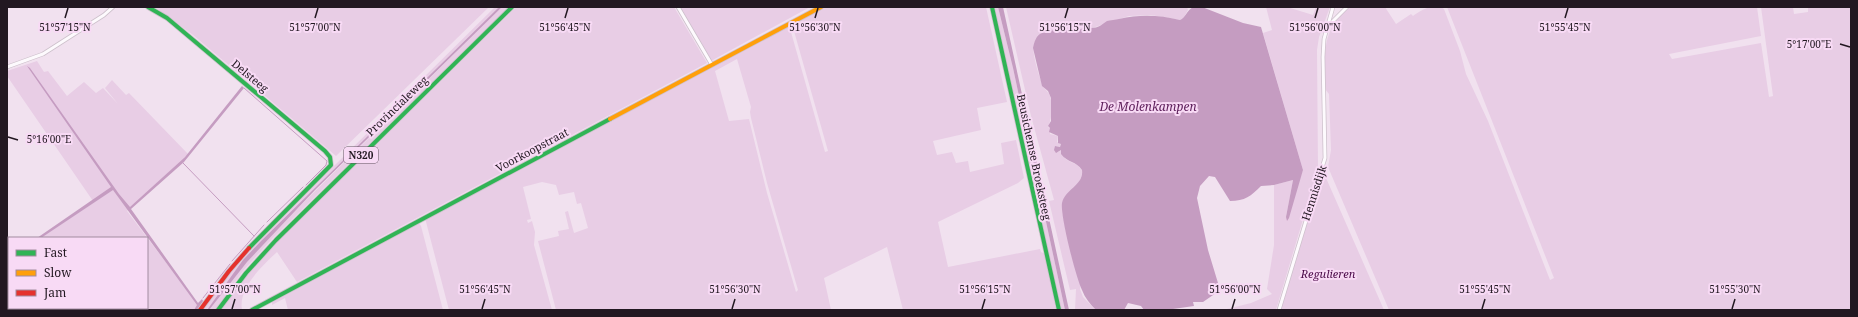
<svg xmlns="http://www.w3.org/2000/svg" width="1858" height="317" font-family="'Noto Serif',serif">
<rect width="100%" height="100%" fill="#f1e1ef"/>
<!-- green -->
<path fill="#e8cde5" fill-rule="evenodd" d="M155,7H489L336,156L193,35Z
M495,7H499L263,239L207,310H203L230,272L258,241Z
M502,7H509L273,238L243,271L215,310H208L231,278L306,200Z
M516,7H674L707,63L297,282L277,252C262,266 238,288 242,310H221L238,286L265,254Z
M679,7H810L711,61Z
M824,7H986L1007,102L977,108L981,130L933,141L937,155L952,152L956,163L968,161L970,172L1004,164L1001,143L1016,140L1024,178L1018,183L938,222L948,267L1040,249L1041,252L1045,254L1057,310H903L887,247L824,278L831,310H556L538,241L559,236L558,231L569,229L565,212L568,211L574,233L588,228L581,203L577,204L574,192L559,195L556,185L542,182L523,187L531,219L527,220L528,223L532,221L535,232L534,245L552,310H449L425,218L789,25L825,152L828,151L792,24ZM737,59L751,107L750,112L751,118L767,183L798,290L796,292L767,193L749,119L729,121L715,71Z
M994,7H998L1013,68L1065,310H1061Z
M1006,7H1187L1188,10L1183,19L1180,20L1151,15L1129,16L1092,28H1078L1043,32C1040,35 1035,40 1034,44C1031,52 1040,79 1043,86C1045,90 1049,92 1050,96C1053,105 1052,119 1048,127L1050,128V134L1058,136L1057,142L1061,144L1060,147L1056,146L1055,152H1058L1061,150C1065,165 1074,159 1082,170C1084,186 1063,191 1062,206C1062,225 1083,281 1080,289L1083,297L1096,310H1075L1076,289L1070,290L1049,201L1054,200L1031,116Z
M1266,7H1287L1313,15L1316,7H1330L1319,37L1317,50L1318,169L1276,310H1223L1251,303L1272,294L1267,289L1274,245V185L1293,180L1286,217L1303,170L1263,33L1272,30Z
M1351,7H1385L1396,24L1411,14L1413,16C1421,10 1435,2 1444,9L1460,51L1466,74L1488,121L1550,280L1554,278L1447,7H1757L1761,36L1669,54L1672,59L1761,43L1769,97L1773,96L1761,7H1793L1794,14L1808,12V7H1851V310H1389L1328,167L1331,150L1329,94L1325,89C1325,56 1320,28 1351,7Z
M37,61L44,72L48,71L67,96L84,82L96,93L103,88L118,104L105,88L112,80L126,95L129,93L188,154L127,211L199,306L197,310H73L72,308H147V238H39L93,201L7,76V71Z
M1323,171L1384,310H1279Z
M418,222L421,226L443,310H288L285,298L272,305V299Z
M9,258V308H62L63,310H7V259Z"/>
<!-- water -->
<path fill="#c59cc1" d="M499,7H502L315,190L247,262L209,310H207L243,260L262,240Z
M998,7H1003L1069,310H1065L1013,68Z
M1194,7H1202L1243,23L1261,27L1303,170L1289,218L1287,221L1286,217L1293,180L1274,185L1261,186C1251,196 1245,201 1230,201L1215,177L1209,176L1200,186L1197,198L1208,250L1218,283L1216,293L1203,302H1193L1194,306L1166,310H1144L1141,306L1128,303L1124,310H1096C1090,304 1085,298 1082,290C1076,278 1060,215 1062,203C1065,189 1084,185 1082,170C1076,161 1068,163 1061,154V150L1056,153L1054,150L1055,146L1060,147L1061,144L1058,143V136L1049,132L1050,128L1048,126L1051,121V98L1048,91L1042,86L1033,48C1034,43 1036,35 1042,33C1048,29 1082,29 1091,28C1099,28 1101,25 1107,21C1110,20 1116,20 1119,19C1141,14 1159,15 1180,20C1186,18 1186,10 1194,7Z
M27,66L30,68L119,194L130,207L185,157L242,86L244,88L184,162L131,209L198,303L202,299L203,301L197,310H194L197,305L113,190L41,238H37L111,187Z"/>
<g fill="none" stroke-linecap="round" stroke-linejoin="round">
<!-- stream -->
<path stroke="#c59cc1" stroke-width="1" d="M244,88L327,161L326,165L306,185
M183,163L254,236
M267,222L303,187
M232,261L264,225
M203,298L230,264"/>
<!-- street casing -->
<g stroke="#cdc0cb" stroke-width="4.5">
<path id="street" d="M678,7L712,65
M1330,24L1347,7
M7,67L43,54L104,15L113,7
M1279,310L1325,158L1323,57L1324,39L1333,7"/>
</g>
<!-- fast casing -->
<g stroke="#cdc0cb" stroke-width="5.5">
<path id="fast" d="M148,7L167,18L325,151L330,157L331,165L249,248
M992,7L1059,310
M218,310L246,273L276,240L512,7
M252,310L610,119"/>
</g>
<!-- slow casing -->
<g stroke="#cdc0cb" stroke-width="5.5">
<path id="slow" d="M610,119L821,7"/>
</g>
<!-- jam casing -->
<g stroke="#cdc0cb" stroke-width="5.5">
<path id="jam" d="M200,310L229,271L249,248"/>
</g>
<!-- street -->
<use href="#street" stroke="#fdfafd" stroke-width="3"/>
<!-- fast -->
<use href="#fast" stroke="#30b455" stroke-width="4"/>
<!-- slow -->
<use href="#slow" stroke="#ff9f0a" stroke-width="4"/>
<!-- jam -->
<use href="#jam" stroke="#e5322d" stroke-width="4"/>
</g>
<!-- ticks -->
<path fill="none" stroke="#221821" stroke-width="1.5" d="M65,18L68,8M315,18L318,8M565,18L568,8M815,18L818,8M1065,18L1068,8M1315,18L1318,8M1565,18L1568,8M1840,44L1850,47M8,137L18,140M232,309L235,299M482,309L485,299M732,309L735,299M982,309L985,299M1232,309L1235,299M1482,309L1485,299M1732,309L1735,299"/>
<g text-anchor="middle" stroke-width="4" stroke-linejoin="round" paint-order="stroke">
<!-- shield labels -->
<rect fill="#f8daf5" stroke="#625261" stroke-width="1" x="344" y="147" width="34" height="16" rx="3"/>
<g font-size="10" font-weight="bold" fill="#221821">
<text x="361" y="159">N320</text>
</g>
<!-- street labels -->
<g font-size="11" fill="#221821" stroke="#f8daf5">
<text transform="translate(250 76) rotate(40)" y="4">Delsteeg</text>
<text transform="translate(397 106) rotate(-44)" y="4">Provincialeweg</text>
<text transform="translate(532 150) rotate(-28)" y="4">Voorkoopstraat</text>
<text transform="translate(1034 157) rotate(78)" y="4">Beusichemse Broeksteeg</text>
<text transform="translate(1314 193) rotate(-72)" y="4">Hennisdijk</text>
</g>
<!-- park labels -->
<g font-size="11" font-style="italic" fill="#490747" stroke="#f8daf5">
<text x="1328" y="278">Regulieren</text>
</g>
<!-- water labels -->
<g font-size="12" font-style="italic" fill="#5f205c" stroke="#f8daf5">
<text x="1148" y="111">De Molenkampen</text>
</g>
</g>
<g font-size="10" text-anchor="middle" fill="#221821" stroke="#f8daf5" stroke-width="4" stroke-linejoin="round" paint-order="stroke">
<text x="65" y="31">51°57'15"N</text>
<text x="315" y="31">51°57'00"N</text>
<text x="565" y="31">51°56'45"N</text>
<text x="815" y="31">51°56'30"N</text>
<text x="1065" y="31">51°56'15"N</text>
<text x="1315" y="31">51°56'00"N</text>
<text x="1565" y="31">51°55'45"N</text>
<text x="1809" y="48">5°17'00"E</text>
<text x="49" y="143">5°16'00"E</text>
<text x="485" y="293">51°56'45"N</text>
<text x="735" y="293">51°56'30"N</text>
<text x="1485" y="293">51°55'45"N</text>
<text x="235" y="293">51°57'00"N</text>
<text x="985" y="293">51°56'15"N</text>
<text x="1235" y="293">51°56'00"N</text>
<text x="1735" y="293">51°55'30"N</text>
</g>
<!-- border -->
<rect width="1858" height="317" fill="none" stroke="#221821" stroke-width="16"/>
<!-- legend -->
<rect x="8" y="237" width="140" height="72" fill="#f8daf5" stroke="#a28ca0"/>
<rect x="16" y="250" width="20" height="6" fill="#30b455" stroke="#a28ca0"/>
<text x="44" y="257" font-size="12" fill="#221821">Fast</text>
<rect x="16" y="270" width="20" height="6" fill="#ff9f0a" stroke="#a28ca0"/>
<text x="44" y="277" font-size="12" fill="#221821">Slow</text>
<rect x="16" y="290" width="20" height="6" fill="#e5322d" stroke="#a28ca0"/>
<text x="44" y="297" font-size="12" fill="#221821">Jam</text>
</svg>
